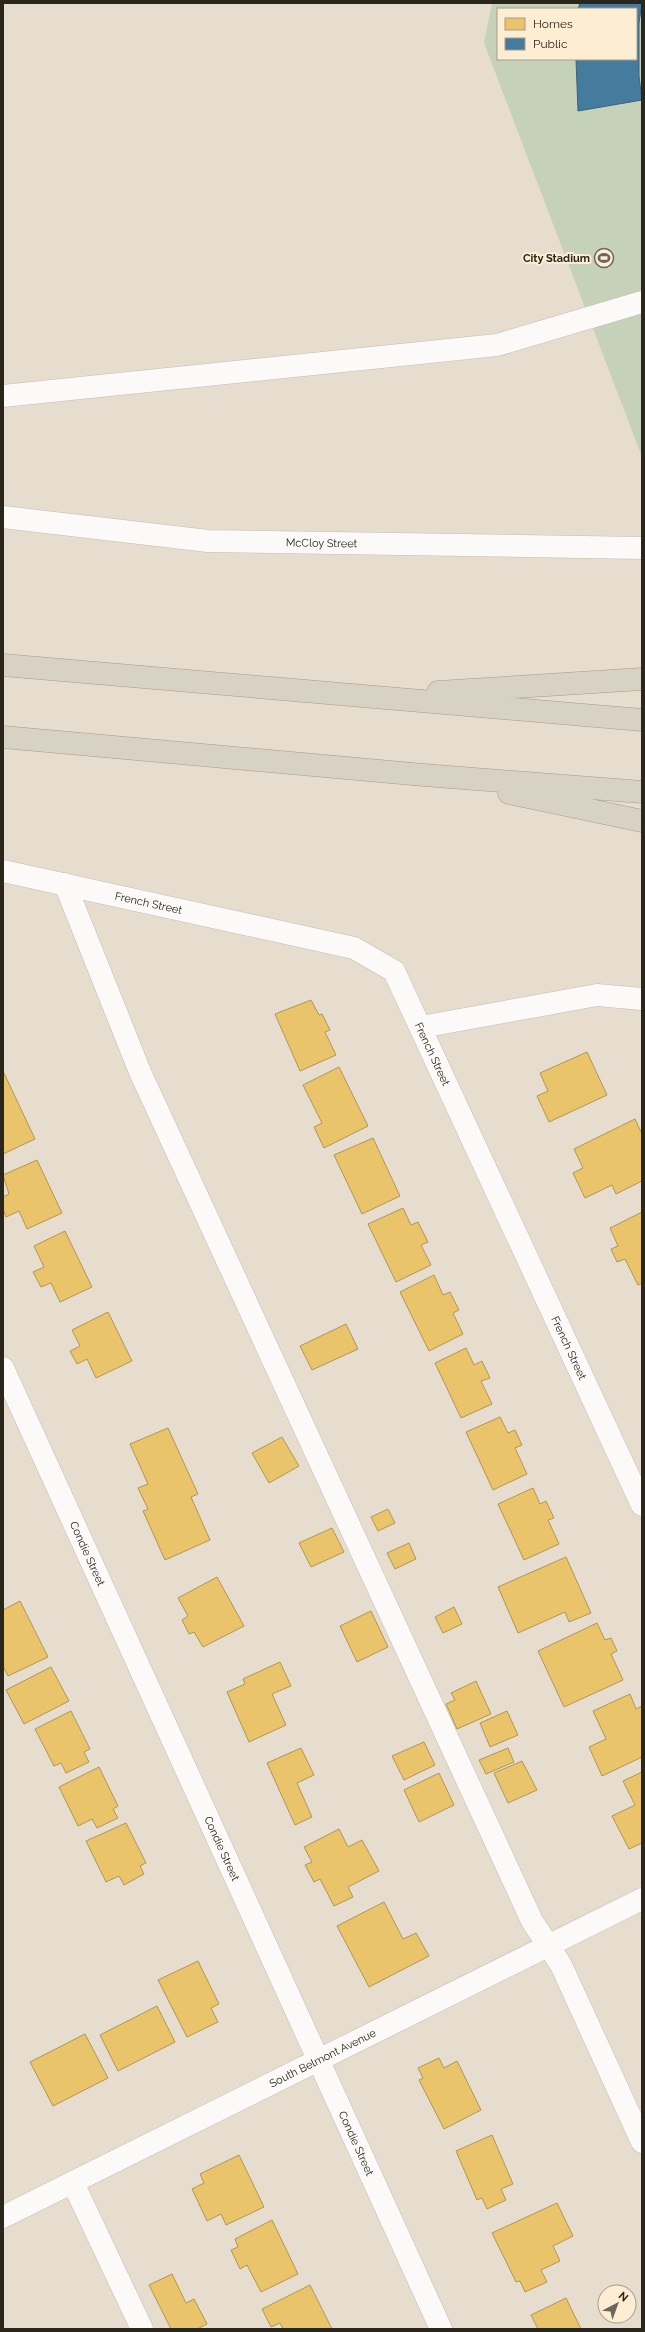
<svg xmlns="http://www.w3.org/2000/svg" width="645" height="2332" font-family="Raleway,sans-serif">
<rect width="100%" height="100%" fill="#e6ddcf"/>
<!-- green -->
<path fill="#c6d1ba" fill-rule="evenodd" d="M492,3H642V457L484,43ZM498,9H636V59H498Z"/>
<!-- homes -->
<path fill="#e9c46a" stroke="#b09553" d="M311,1000L319,1015L322,1014L330,1030L325,1032L336,1055L300,1071L275,1014Z
M587,1052L607,1095L549,1122L537,1096L548,1091L540,1073Z
M339,1067L368,1126L324,1148L314,1127L322,1123L303,1085Z
M3,1071L35,1139L3,1154Z
M635,1119L642,1134V1181L616,1194L612,1185L585,1198L573,1173L583,1168L574,1149Z
M373,1138L400,1196L362,1214L334,1155Z
M37,1160L62,1213L27,1229L19,1211L6,1217L3,1209V1197L9,1194L3,1175Z
M403,1208L411,1225L418,1222L428,1242L421,1245L431,1265L396,1282L368,1224Z
M642,1212V1283L638,1285L625,1259L617,1262L611,1249L618,1246L610,1228Z
M65,1231L92,1287L60,1302L51,1283L41,1287L33,1272L44,1267L34,1246Z
M434,1275L443,1295L450,1292L459,1310L453,1313L463,1334L429,1351L400,1292Z
M108,1312L132,1361L96,1378L87,1359L77,1364L70,1351L80,1346L72,1330Z
M346,1324L358,1349L312,1370L300,1346Z
M466,1348L474,1365L482,1361L490,1378L481,1381L492,1404L461,1418L435,1363Z
M500,1417L508,1433L515,1430L522,1445L515,1448L527,1474L493,1490L466,1432Z
M168,1428L198,1494L191,1497L210,1540L165,1560L143,1511L148,1509L138,1488L148,1484L130,1444Z
M282,1437L299,1466L269,1483L252,1453Z
M533,1488L540,1504L546,1501L554,1518L548,1520L559,1544L524,1560L498,1504Z
M388,1509L395,1523L378,1531L371,1517Z
M332,1528L344,1552L311,1567L299,1543Z
M409,1543L416,1559L395,1569L387,1553Z
M566,1557L591,1613L569,1622L565,1612L518,1633L498,1587Z
M217,1577L244,1626L203,1647L194,1632L189,1634L182,1620L188,1616L178,1598Z
M20,1601L48,1657L8,1676L3,1666V1610Z
M454,1607L462,1624L443,1633L435,1617Z
M371,1611L388,1647L357,1662L340,1626Z
M597,1623L605,1640L611,1638L617,1651L611,1654L623,1680L564,1707L538,1651Z
M280,1662L291,1686L272,1694L286,1725L249,1742L227,1692L245,1684L243,1679Z
M51,1667L69,1701L24,1724L6,1690Z
M476,1681L491,1714L457,1729L446,1704L455,1700L451,1693Z
M630,1694L636,1709L642,1706V1757L602,1776L589,1747L606,1739L593,1711Z
M71,1711L90,1749L84,1752L89,1762L66,1773L61,1763L54,1766L35,1729Z
M507,1711L518,1735L490,1747L480,1723Z
M424,1742L435,1765L404,1780L392,1756Z
M301,1748L314,1775L297,1783L312,1817L295,1825L267,1763Z
M508,1748L514,1762L486,1774L479,1760Z
M522,1761L537,1790L508,1803L494,1773Z
M99,1767L118,1806L113,1809L118,1818L97,1828L92,1819L78,1826L59,1787Z
M642,1772V1843L629,1849L612,1816L635,1805L623,1781Z
M439,1773L454,1805L419,1822L404,1790Z
M126,1823L146,1863L140,1866L144,1874L124,1885L119,1876L106,1882L86,1841Z
M339,1829L348,1847L362,1840L379,1871L348,1887L353,1897L334,1906L320,1879L314,1882L305,1865L312,1862L304,1847Z
M384,1902L403,1939L416,1933L429,1956L369,1987L337,1926Z
M198,1961L219,2004L211,2008L218,2022L187,2037L158,1980Z
M157,2006L175,2042L118,2071L100,2035Z
M85,2034L108,2078L53,2106L30,2062Z
M439,2058L444,2068L457,2061L481,2110L444,2129L419,2080L423,2078L418,2068Z
M492,2135L513,2184L501,2189L506,2200L487,2209L482,2198L477,2200L456,2151Z
M239,2155L264,2207L226,2225L221,2214L207,2221L192,2189L204,2183L200,2174Z
M557,2203L573,2236L553,2246L560,2261L541,2270L547,2282L525,2292L520,2281L516,2282L492,2233Z
M272,2220L298,2274L261,2292L247,2265L240,2269L231,2250L238,2247L235,2239Z
M172,2274L186,2303L194,2299L207,2324L197,2329H171L149,2285Z
M310,2285L332,2329H283L280,2323L271,2327L262,2309Z
M566,2298L581,2329H538L531,2315Z"/>
<!-- public -->
<path fill="#457b9d" stroke="#3d6276" d="M580,3H642L639,23V76L642,100L578,111L576,59H636V9H578Z"/>
<g fill="none" stroke-linecap="round" stroke-linejoin="round">
<!-- minor casing -->
<g stroke="#c3bcb1" stroke-width="23">
<g id="minor">
<path d="M3,396L497,345L642,302"/>
<path id="s1" d="M3,517L208,541L642,548"/>
<path id="s2" d="M3,871L354,948L394,971L642,1505"/>
<path d="M65,884L140,1072L532,1921L561,1965L642,2142"/>
<path d="M421,1027L597,995L642,999"/>
<path id="s3" d="M3,1368L441,2329"/>
<path d="M73,2183L142,2329"/>
<path id="s4" d="M3,2217L642,1899"/>
</g>
</g>
<!-- highway casing -->
<g stroke="#a59c89" stroke-width="23">
<path id="highway" d="M3,665L642,720
M438,692L642,679
M3,737L424,775L642,792
M509,793L642,821"/>
</g>
<!-- minor -->
<use href="#minor" stroke="#fbfaf8" stroke-width="22"/>
<!-- highway -->
<use href="#highway" stroke="#d8d2c4" stroke-width="22"/>
</g>
<!-- icons -->
<defs>
<g id="stadium-ring" transform="scale(1)"><circle r="9.5" fill="#fcedd3" stroke="#6c665b" stroke-width="1.5"/><path d="M0-5a6.5 5 0 1 0 0 10a6.5 5 0 1 0 0-10ZM-3.5-1.8h7v3.6h-7Z" fill="#6c665b"/></g>
</defs>
<g fill-rule="evenodd">
<use href="#stadium-ring" x="604" y="258"/>
</g>
<g text-anchor="middle" stroke-width="4" stroke-linejoin="round" paint-order="stroke">
<!-- poi labels -->
<g font-size="11" font-weight="bold" fill="#2b261c" stroke="#fcedd3" text-anchor="end">
<text x="590" y="262">City Stadium</text>
</g>
<!-- street labels -->
<g font-size="11" fill="#2b261c" stroke="#fcedd3">
<text dy="4" stroke="none"><textPath href="#s1" startOffset="320">McCloy Street</textPath></text>
<text dy="4" stroke="none"><textPath href="#s2" startOffset="149">French Street</textPath></text>
<text dy="4" stroke="none"><textPath href="#s2" startOffset="497">French Street</textPath></text>
<text dy="4" stroke="none"><textPath href="#s2" startOffset="821">French Street</textPath></text>
<text dy="4" stroke="none"><textPath href="#s3" startOffset="204">Condie Street</textPath></text>
<text dy="4" stroke="none"><textPath href="#s3" startOffset="528">Condie Street</textPath></text>
<text dy="4" stroke="none"><textPath href="#s4" startOffset="357">South Belmont Avenue</textPath></text>
<text dy="4" stroke="none"><textPath href="#s3" startOffset="852">Condie Street</textPath></text>
</g>
</g>
<!-- border -->
<rect width="645" height="2332" fill="none" stroke="#2b261c" stroke-width="8"/>
<!-- legend -->
<rect x="497" y="8" width="140" height="52" fill="#fcedd3" stroke="#a89d8a"/>
<rect x="505" y="18" width="20" height="12" fill="#e9c46a" stroke="#a89d8a"/>
<text x="533" y="28" font-size="12" fill="#2b261c">Homes</text>
<rect x="505" y="38" width="20" height="12" fill="#457b9d" stroke="#a89d8a"/>
<text x="533" y="48" font-size="12" fill="#2b261c">Public</text>
<!-- north arrow -->
<g transform="translate(617 2304) rotate(41)"><circle r="19" fill="#fcedd3" stroke="#a89d8a"/>
<path d="M0-3L7 15L0 10L-7 15Z" fill="#6c665b"/>
<text y="-6" font-size="11" font-weight="bold" text-anchor="middle" fill="#2b261c">N</text>
</g>
</svg>
